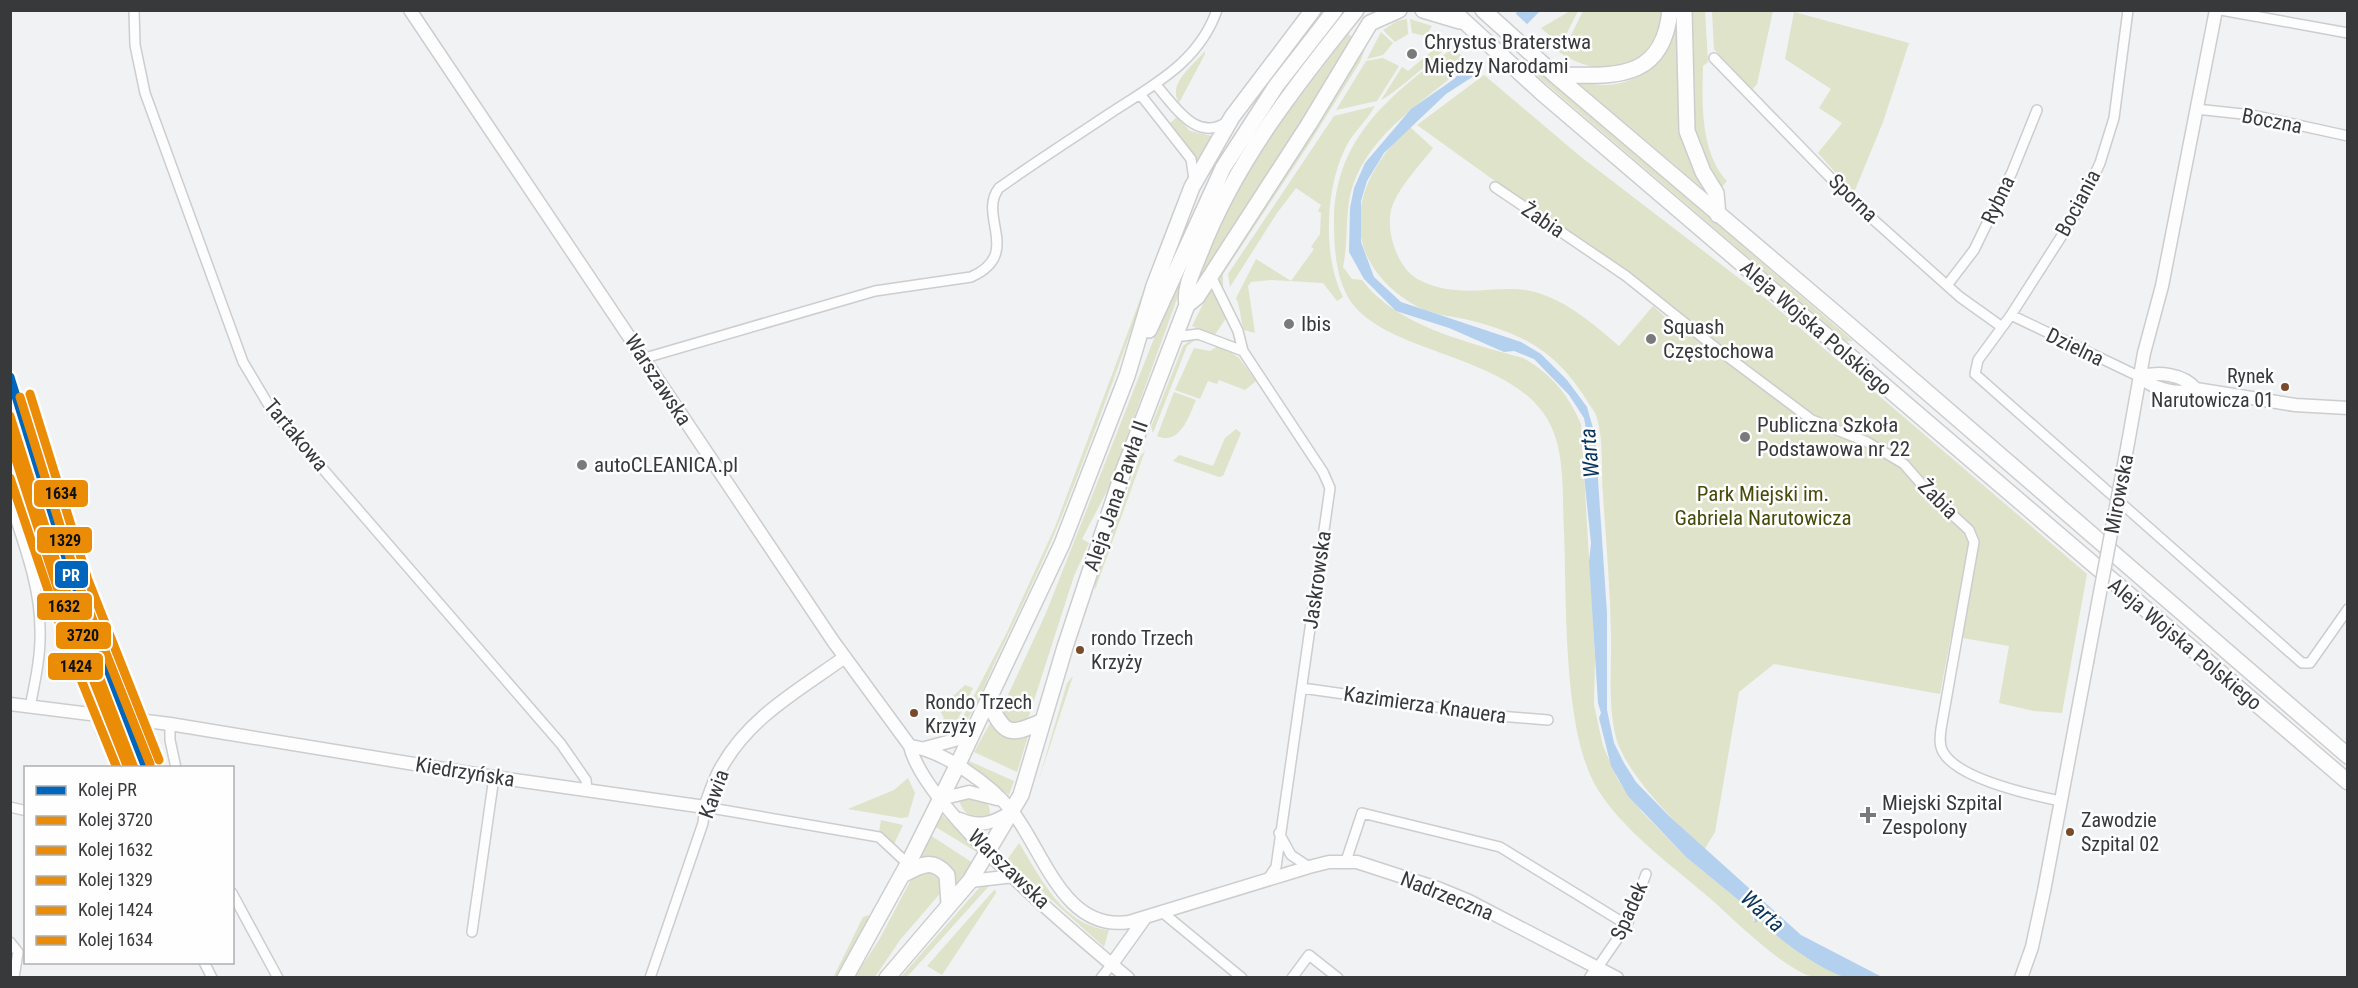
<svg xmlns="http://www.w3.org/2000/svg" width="2358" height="988" font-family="'Roboto Condensed',sans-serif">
<rect width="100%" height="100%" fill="#f0f2f4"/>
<!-- green -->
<path fill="#dee3c9" d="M1570,11H1578L1563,41L1555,40L1541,28Z
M1583,11H1663C1661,19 1661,30 1657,38C1635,85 1575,71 1546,41L1547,39L1557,48L1564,49Z
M1691,11H1705L1708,62L1703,66C1702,103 1700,152 1727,181L1720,189L1712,178L1693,125Z
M1712,11H1773L1757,84L1752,90L1714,49Z
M1794,12L1909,43L1883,122L1855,190L1852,191L1818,153L1842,123L1819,108L1831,89L1785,59Z
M1677,18L1680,112L1713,197L1573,79C1623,98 1668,70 1677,18Z
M1407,19L1408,34L1395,42L1383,30L1397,21Z
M1410,19L1432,26L1426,36L1412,33Z
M1327,32L1329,34L1266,116L1240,157L1190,263L1108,489L1082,539L1089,543L1074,576L1029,716L1027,720L1014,725L1003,716L1008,695L1046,613L1155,336L1211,204L1252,131Z
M1381,32L1393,43L1383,55L1367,59Z
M1348,34L1353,37L1191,298L1207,251L1239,181L1293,101L1296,102Z
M1366,46L1360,62L1307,147L1223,274V288L1220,283V273L1308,140Z
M1438,46L1442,52C1431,61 1390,97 1381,100L1402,67L1408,71Z
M1453,48L1468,61L1465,66C1425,101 1372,131 1353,185C1344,211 1349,240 1343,267L1352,279L1362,280C1396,326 1470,343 1523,358C1552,374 1568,395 1581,424L1595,658L1594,705L1603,746L1618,780L1642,812L1686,857L1753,912V921L1761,919L1801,954L1846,977C1836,977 1825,979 1815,977C1789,974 1733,919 1712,900C1674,867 1628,835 1600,793C1562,737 1567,601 1564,532C1562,498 1566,453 1549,422C1511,352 1381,355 1348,297C1335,274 1334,244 1334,218C1336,136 1392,94 1453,48Z
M1205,51V54L1179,103C1167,83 1193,66 1205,51Z
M1383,58L1399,66L1377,101L1336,110L1366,61Z
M1532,65L1853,341H1846L1529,69Z
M1484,75L1581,157L1766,299L2087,574L2062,713L2034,711L1999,703L2009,646L1951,636L1940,694L1774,664L1739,692L1715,832L1704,850C1677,824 1629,777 1617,741C1607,705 1612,668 1611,632C1610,586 1606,541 1603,495C1601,471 1604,442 1597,418C1596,412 1589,405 1586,399C1554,348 1520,333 1465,319C1449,316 1430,314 1416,306C1336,260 1348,182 1410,127L1433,148C1420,165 1402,183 1393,204C1384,225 1395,262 1413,276C1425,285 1442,289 1456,290C1481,293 1511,285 1535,292C1569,302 1592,323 1619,346L1653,306L1682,332L1691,323L1629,273L1538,212L1417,125Z
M1375,106C1366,122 1351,134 1344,151C1325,191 1323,258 1343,297L1337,301L1323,283L1271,280L1251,282L1248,286L1255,333L1244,330C1240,319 1241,309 1236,298L1256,259L1291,281L1314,249L1311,247L1320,234L1321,213L1318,211L1321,205L1296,188L1277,213L1230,287L1228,274L1334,116Z
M1177,117L1190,131L1212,136L1199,161L1169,124Z
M1189,175H1191C1143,291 1105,410 1058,525C1039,571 1017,616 995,662C987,679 969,727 953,736L1007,632L1055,527L1172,214Z
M1211,288L1227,317L1214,336L1192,326Z
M1193,338L1210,343L1195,340L1187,346L1153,433L1151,427L1183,346Z
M1220,345L1239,358L1256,381L1245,390L1219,380L1217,384L1208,381L1200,399L1175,390L1194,348L1210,351Z
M1174,392L1196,400C1189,416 1180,446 1157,436Z
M1236,429L1241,433L1223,476L1219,477L1173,461L1179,455L1213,466L1225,438Z
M1145,451L1095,590V581L1140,456Z
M1073,676L1039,779L1067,683Z
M965,685L973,688C964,705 952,746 927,730L944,718L939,709Z
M992,720C998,740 1013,737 1028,736L1017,772L974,752Z
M969,761L1014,781L1009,795L966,766Z
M908,778L915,793L908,817L901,818L848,809L894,790Z
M968,797L982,800L989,806L990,813L986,818C970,819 964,814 958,799Z
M941,814L981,852L980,854L934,826Z
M881,820L903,825L894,844L879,832Z
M930,835L973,863L955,886L918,861Z
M1019,843C1041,878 1063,926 1109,930L1104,947L1007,860Z
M920,870L939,874L943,890L900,940L875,977L854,978L879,940L913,876Z
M990,881L989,886L907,977L900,978L979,888Z
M995,889L996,893L942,975L927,966Z
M869,915L863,935L839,977L833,978L863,917Z"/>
<!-- water -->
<path fill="#b4d0ef" d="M1518,11H1540L1480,72L1446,94L1384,153L1367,181L1361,201V242L1374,277L1401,302L1521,342L1541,354L1567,380L1587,407L1595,435L1607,613V710L1614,743L1624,763L1636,782L1669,816L1801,935L1882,977C1870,977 1856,980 1845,977C1823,971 1774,938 1761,919L1755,923L1753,912L1686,857L1628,796L1611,766L1599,718L1601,713L1598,703L1589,562L1591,543L1583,466L1587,434L1584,418L1569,395L1534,359L1514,351L1504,352L1449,328L1396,311L1364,279L1349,252L1350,208L1354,188L1365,163L1411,109L1454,79Z"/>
<!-- pier -->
<path fill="#f0f2f4" d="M1513,11L1529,26L1484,73L1470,60Z"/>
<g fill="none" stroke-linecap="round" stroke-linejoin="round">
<!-- minor casing -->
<g stroke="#cccdcf" stroke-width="12">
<path id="minor" d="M134,10L135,45L145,93L243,362L271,409L561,744L586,780L587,790
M2128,10L2114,118L2100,163L2077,212L2011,315L1978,360L1975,374L2302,663H2310L2348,609
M2221,10L2348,33
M1714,58L1857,205L1960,297L2002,327
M1156,85C1175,106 1197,144 1228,121
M1140,94L1191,159L1194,179
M2196,109L2252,115L2348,136
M1495,187L1626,276L1716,348L1812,420L1867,442L1904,464L1931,495L1969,530L1974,542L1941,729C1940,737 1939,745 1943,752C1958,779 2031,795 2060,801
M1210,274L1238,331L1243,351L1323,472L1330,488L1276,867L1267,880
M1948,284L1974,250L2012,172L2037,110
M2011,315L2140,377
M1175,337L1198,334L1243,351
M645,358L875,291L971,277C1023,254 977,216 999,188C1034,163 1070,140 1106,116C1151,86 1198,64 1217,10
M10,502C23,543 40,586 40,629C41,655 35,682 30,707
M1302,688L1499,716L1548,720
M101,716L100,730L118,768
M170,724V740L176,768
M10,807L23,810
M1279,833L1291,855L1309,867
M1346,861L1362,813L1500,847L1627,925
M232,893L278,978
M1162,912L1242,978
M472,932L494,777
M10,942L18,952L14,978
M204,962L212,978
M1598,967L1627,925L1646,874
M650,978L703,823L705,807L879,837L908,864
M1101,978L1112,964
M1292,978L1309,955L1338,978"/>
</g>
<!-- tertiary casing -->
<g stroke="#cccdcf" stroke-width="15">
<path id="tertiary" d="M410,10L833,641L910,746C924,808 1075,934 1128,978
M2140,377C2154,389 2178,396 2196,389L2295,405L2348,408
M2140,377C2158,371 2183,374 2196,389
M2128,443L2144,353L2162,286L2216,10
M10,704L170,724L494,777L705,807C710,794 714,780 721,768C749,717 799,690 845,657
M910,746C944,751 990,784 1012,811C1044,852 1064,932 1129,922L1309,867L1329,862H1357L1440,889L1469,901L1617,978
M925,748L955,740L972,732
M940,799L969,792L997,799
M960,819C980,828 993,823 1011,812
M970,881L1014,876
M1112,964L1145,918
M1591,978L1598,967
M2021,978L2032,947L2044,891L2087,662"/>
</g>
<!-- primary casing -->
<g stroke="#cccdcf" stroke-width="18">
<path id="primary" d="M1423,10L1460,21
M1452,10L1541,92L2348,782
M1483,10L1555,75L1840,317L2348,756
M1684,10L1687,131L1703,172L1716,193L1718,215
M1370,23L1399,10
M1555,75C1610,75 1663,84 1670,10
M1187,305C1184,287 1193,271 1200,253C1235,162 1295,86 1356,10
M1149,330L1223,168L1276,86L1335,10
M988,701C1005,735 1008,737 1043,721
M902,875C919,866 932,857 947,875L949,904
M845,978L908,864L957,766L1062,544L1127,376L1154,286L1192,187L1232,117L1313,10
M887,978L970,881L1021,795L1065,647L1123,472L1187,305L1197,297L1309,124L1370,23"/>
</g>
<!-- minor -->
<use href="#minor" stroke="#fdfdfd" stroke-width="9"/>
<!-- tertiary -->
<use href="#tertiary" stroke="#fdfdfd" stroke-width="12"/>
<!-- primary -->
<use href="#primary" stroke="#fdfdfd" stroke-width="15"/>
<!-- tertiary-bridge casing -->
<g stroke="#cccdcf" stroke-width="15" stroke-linecap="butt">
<path id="tertiary-bridge" d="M2087,662L2128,443"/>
</g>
<!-- tertiary-bridge -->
<use href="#tertiary-bridge" stroke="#fdfdfd" stroke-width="12"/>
<!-- rail-1 casing -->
<g stroke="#fefeff" stroke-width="14">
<path id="rail-1" d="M10,377L71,574L146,768"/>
</g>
<!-- rail-2 casing -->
<g stroke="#fefeff" stroke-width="14">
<path id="rail-2" d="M10,416L61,577L134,768"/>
</g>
<!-- rail-3 casing -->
<g stroke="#fefeff" stroke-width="14">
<path id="rail-3" d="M10,441L58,590L128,768"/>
</g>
<!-- rail-4 casing -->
<g stroke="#fefeff" stroke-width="14">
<path id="rail-4" d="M20,397L78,583L150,764"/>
</g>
<!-- rail-5 casing -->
<g stroke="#fefeff" stroke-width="14">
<path id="rail-5" d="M10,478L65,640L117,768"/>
</g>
<!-- rail-6 casing -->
<g stroke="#fefeff" stroke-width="14">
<path id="rail-6" d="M30,394L88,580L159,760"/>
</g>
<!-- rail-1 -->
<use href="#rail-1" stroke="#0065bd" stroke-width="9"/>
<!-- rail-2 -->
<use href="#rail-2" stroke="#eb8c06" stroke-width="9"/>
<!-- rail-3 -->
<use href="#rail-3" stroke="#eb8c06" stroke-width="9"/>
<!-- rail-4 -->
<use href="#rail-4" stroke="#eb8c06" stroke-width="9"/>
<!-- rail-5 -->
<use href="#rail-5" stroke="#eb8c06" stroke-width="9"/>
<!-- rail-6 -->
<use href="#rail-6" stroke="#eb8c06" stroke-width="9"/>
</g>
<!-- markers -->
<g fill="#787a7c" stroke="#fefeff" stroke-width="2">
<circle cx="1412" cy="54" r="6"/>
<circle cx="1289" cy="324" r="6"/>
<circle cx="1651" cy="339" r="6"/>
<circle cx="1745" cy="437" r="6"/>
<circle cx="582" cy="465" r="6"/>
<path d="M1865 806h6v6h6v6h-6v6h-6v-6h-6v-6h6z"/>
</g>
<g fill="#7a4b2a" stroke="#fefeff" stroke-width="2">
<circle cx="2285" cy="387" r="5"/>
<circle cx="1080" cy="650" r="5"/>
<circle cx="914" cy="713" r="5"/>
<circle cx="2070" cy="832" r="5"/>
</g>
<g text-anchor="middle" stroke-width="5" stroke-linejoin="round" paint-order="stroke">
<!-- bus labels -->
<g font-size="20" fill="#38393b" stroke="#fefeff" text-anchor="start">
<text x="2274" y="383" text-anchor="end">Rynek<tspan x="2274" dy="24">Narutowicza 01</tspan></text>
<text x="1091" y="645">rondo Trzech<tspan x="1091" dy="24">Krzyży</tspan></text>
<text x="925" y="709">Rondo Trzech<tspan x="925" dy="24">Krzyży</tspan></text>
<text x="2081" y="827">Zawodzie<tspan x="2081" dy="24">Szpital 02</tspan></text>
</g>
<!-- poi labels -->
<g font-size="21" fill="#38393b" stroke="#fefeff" text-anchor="start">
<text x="1424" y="49">Chrystus Braterstwa<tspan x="1424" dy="24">Między Narodami</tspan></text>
<text x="1301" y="331">Ibis</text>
<text x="1663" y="334">Squash<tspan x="1663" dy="24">Częstochowa</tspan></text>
<text x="1757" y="432">Publiczna Szkoła<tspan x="1757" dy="24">Podstawowa nr 22</tspan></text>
<text x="594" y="472">autoCLEANICA.pl</text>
<text x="1882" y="810">Miejski Szpital<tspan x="1882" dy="24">Zespolony</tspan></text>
</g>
<!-- street labels -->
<g font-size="21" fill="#38393b" stroke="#fefeff">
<text transform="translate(2272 121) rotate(11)" y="7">Boczna</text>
<text transform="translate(1853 198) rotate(44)" y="7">Sporna</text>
<text transform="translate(1998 200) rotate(-65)" y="7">Rybna</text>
<text transform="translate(2078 203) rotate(-62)" y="7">Bociania</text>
<text transform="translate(1543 220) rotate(34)" y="7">Żabia</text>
<text transform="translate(1816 328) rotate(41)" y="7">Aleja Wojska Polskiego</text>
<text transform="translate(2075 347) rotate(26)" y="7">Dzielna</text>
<text transform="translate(658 380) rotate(57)" y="7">Warszawska</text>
<text transform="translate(296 435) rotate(50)" y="7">Tartakowa</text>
<text transform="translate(2119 494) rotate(-79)" y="7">Mirowska</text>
<text transform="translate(1116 496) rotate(-71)" y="7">Aleja Jana Pawła II</text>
<text transform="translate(1938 499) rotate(45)" y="7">Żabia</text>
<text transform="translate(1317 580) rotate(-82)" y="7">Jaskrowska</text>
<text transform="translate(2185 644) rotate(40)" y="7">Aleja Wojska Polskiego</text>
<text transform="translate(1425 705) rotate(8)" y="7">Kazimierza Knauera</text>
<text transform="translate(465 772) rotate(9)" y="7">Kiedrzyńska</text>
<text transform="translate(714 794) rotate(-70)" y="7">Kawia</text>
<text transform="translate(1009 869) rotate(44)" y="7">Warszawska</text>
<text transform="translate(1447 896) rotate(22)" y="7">Nadrzeczna</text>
<text transform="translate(1629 911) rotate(-66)" y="7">Spadek</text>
</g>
<!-- park labels -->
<g font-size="21" fill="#474b09" stroke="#fefeff">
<text x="1763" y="501">Park Miejski im.<tspan x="1763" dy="24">Gabriela Narutowicza</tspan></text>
</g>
<!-- water labels -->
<g font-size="22" font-style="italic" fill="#07335b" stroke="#fefeff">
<text transform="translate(1589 453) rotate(-95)" y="8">Warta</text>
<text transform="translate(1763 911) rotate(42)" y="8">Warta</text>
</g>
</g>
<g stroke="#fefeff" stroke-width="2">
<rect x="33" y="479" width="56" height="29" rx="6" fill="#eb8c06"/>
<rect x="36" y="526" width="57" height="28" rx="6" fill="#eb8c06"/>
<rect x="54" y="560" width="35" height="29" rx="6" fill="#0065bd"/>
<rect x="36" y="592" width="57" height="29" rx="6" fill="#eb8c06"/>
<rect x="55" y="621" width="57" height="29" rx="6" fill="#eb8c06"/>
<rect x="47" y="652" width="57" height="29" rx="6" fill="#eb8c06"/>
</g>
<g font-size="16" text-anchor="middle" font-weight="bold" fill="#fff">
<text x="71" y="581">PR</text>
</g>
<g font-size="16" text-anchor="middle" font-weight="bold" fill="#111">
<text x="61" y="499">1634</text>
<text x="65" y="546">1329</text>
<text x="64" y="612">1632</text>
<text x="83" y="641">3720</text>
<text x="76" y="672">1424</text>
</g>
<!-- border -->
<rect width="2358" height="988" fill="none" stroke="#38393b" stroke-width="24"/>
<!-- legend -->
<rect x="24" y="766" width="210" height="198" fill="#fefeff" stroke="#afafb1" stroke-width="1.5"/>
<rect x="36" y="786" width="30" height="9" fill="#0065bd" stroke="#afafb1" stroke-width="1.5"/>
<text x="78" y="796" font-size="18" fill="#38393b">Kolej PR</text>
<rect x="36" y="816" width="30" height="9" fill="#eb8c06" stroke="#afafb1" stroke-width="1.5"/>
<text x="78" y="826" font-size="18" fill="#38393b">Kolej 3720</text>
<rect x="36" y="846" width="30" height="9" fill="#eb8c06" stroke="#afafb1" stroke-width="1.5"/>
<text x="78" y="856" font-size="18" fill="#38393b">Kolej 1632</text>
<rect x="36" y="876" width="30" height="9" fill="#eb8c06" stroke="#afafb1" stroke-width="1.5"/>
<text x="78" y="886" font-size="18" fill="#38393b">Kolej 1329</text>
<rect x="36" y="906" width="30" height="9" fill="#eb8c06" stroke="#afafb1" stroke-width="1.5"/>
<text x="78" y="916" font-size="18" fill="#38393b">Kolej 1424</text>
<rect x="36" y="936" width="30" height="9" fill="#eb8c06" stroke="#afafb1" stroke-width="1.5"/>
<text x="78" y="946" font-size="18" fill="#38393b">Kolej 1634</text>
</svg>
